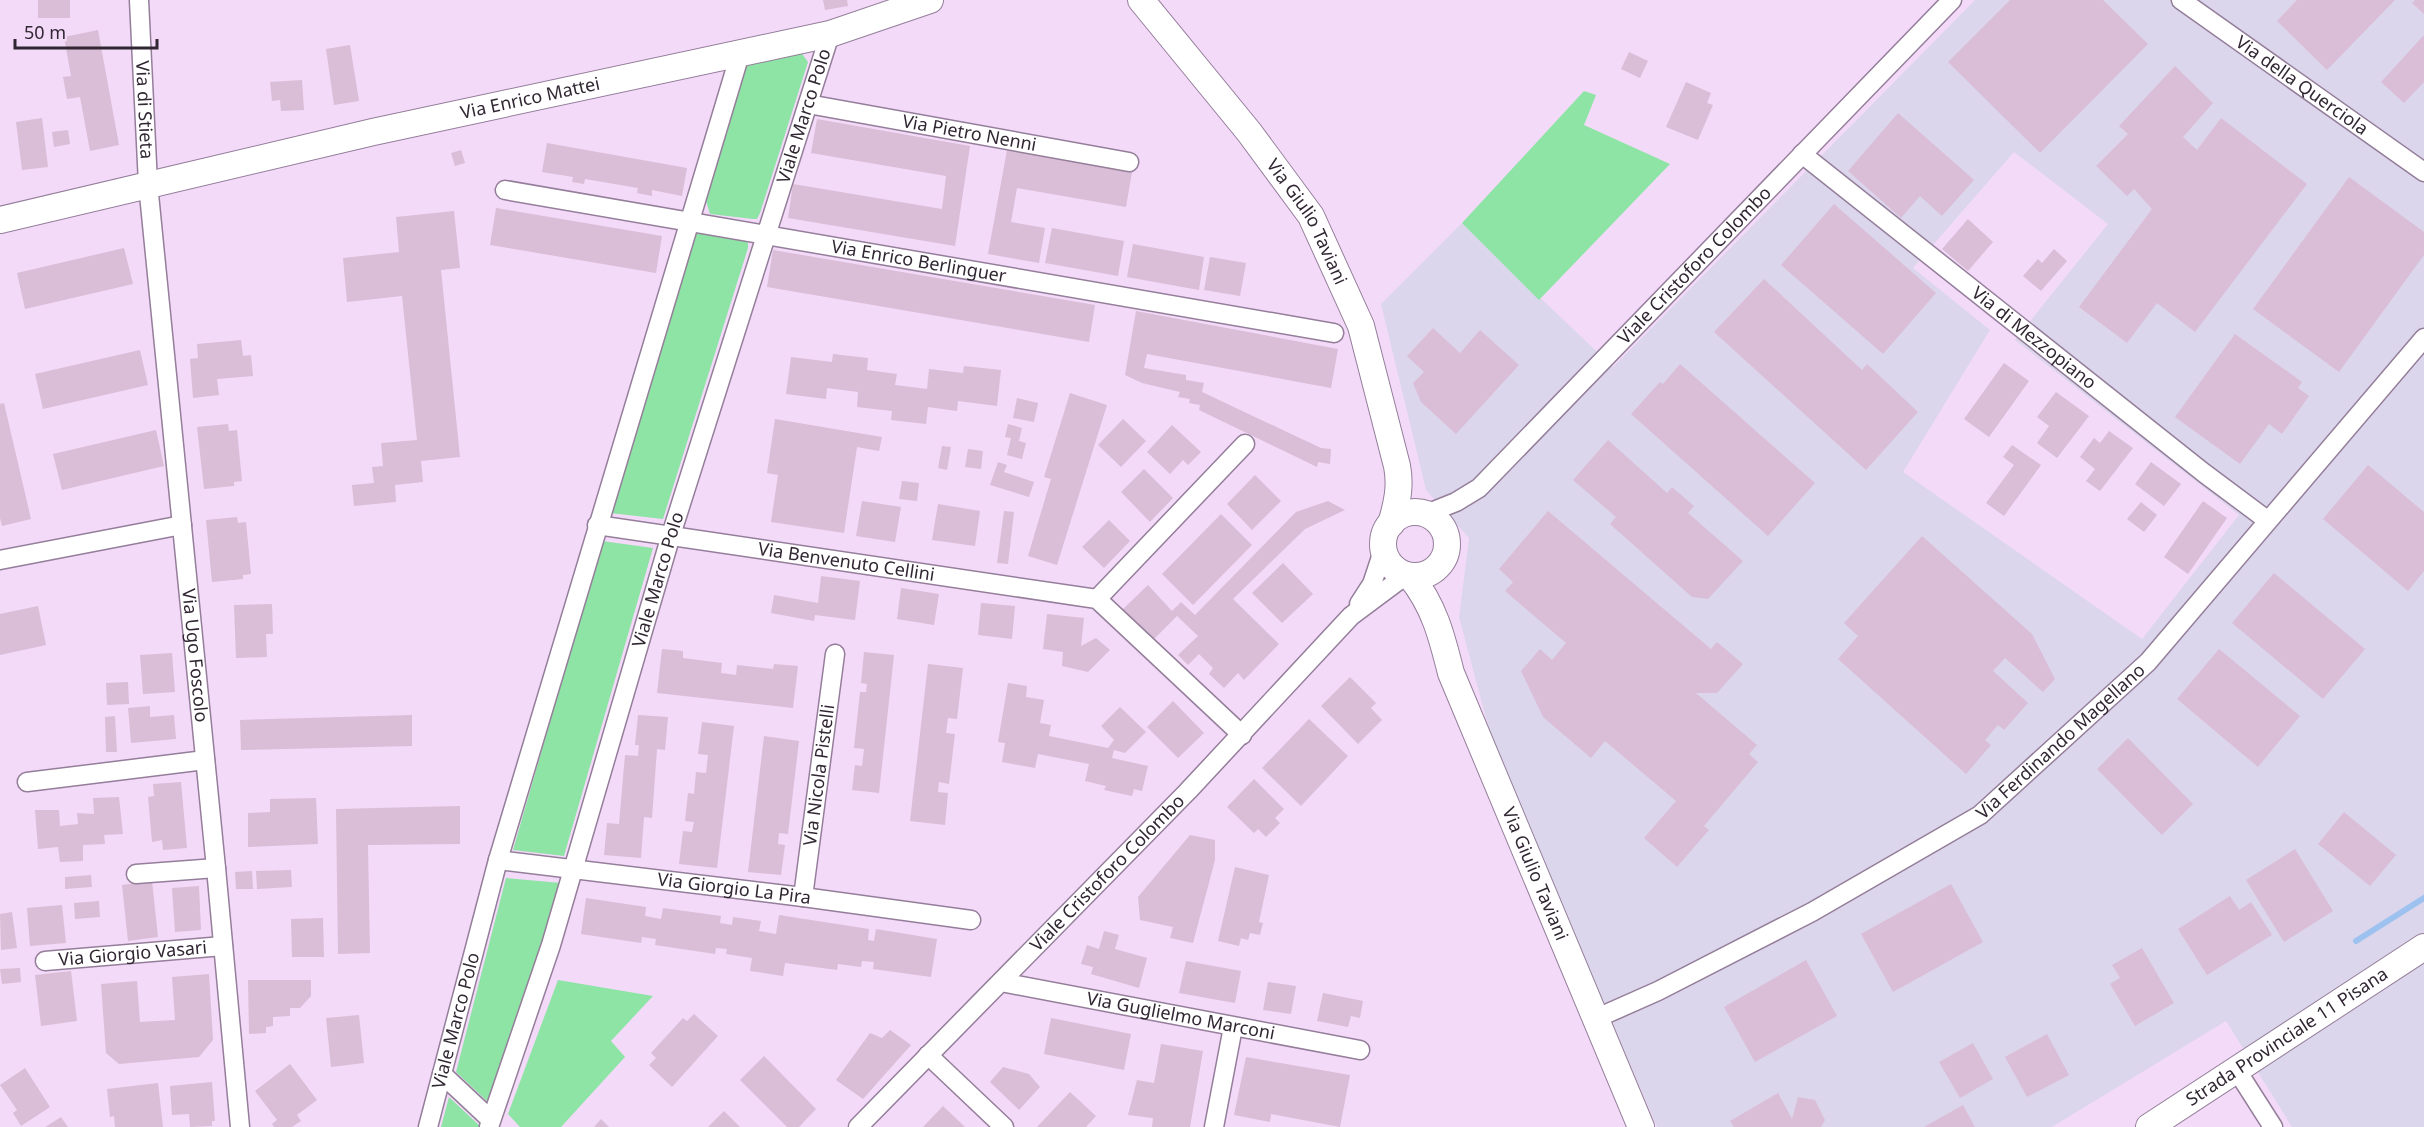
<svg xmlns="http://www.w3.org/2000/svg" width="2424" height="1127" font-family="'Noto Sans',sans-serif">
<rect width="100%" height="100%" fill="#f3daf9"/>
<!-- industrial -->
<path fill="#dcd6ec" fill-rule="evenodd" d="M1975,0H2424V1127H2292L2226,1021L2052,1127H1657L1495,752L1459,617L1469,538L1426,490L1381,304L1462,223L1613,367ZM2014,152L2108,224L2015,340L2239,515L2142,639L1903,472L1990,330L1913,268Z"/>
<!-- green -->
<path fill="#8de4a5" d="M800,51L808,62L760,213L757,219H753L710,214L706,201L745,69L749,64Z
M1584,91L1596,95L1584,125L1670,164L1539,300L1462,223Z
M700,231L745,241L748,243V248L663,519L610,513L694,236Z
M602,541L653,548L564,856L513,850Z
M506,878L561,883L537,971L489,1103L456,1072Z
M558,980L653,996L611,1041L625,1057L561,1127H520L508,1114Z
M449,1097L481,1127H441Z"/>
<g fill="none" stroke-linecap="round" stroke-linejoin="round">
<!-- stream -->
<path stroke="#9ec2f0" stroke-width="6" d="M2356,941L2424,898"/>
</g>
<!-- building -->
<path fill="#dabdd7" d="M38,0H70V18H38Z
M823,0H847L848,6L825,10Z
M2010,0H2103L2148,44L2040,153L1948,62Z
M2297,0H2395L2327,70L2277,21Z
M2415,0H2424V14L2412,3Z
M98,30L119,145L90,151L80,97L67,99L63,77L71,76L64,37Z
M2424,35V82L2404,103L2381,82Z
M350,45L359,101L334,105L326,49Z
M1629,52L1648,61L1640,78L1621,69Z
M2175,66L2213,103L2183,137L2197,150L2221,118L2307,184L2195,332L2157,303L2127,343L2079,307L2152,209L2134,189L2127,196L2096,166L2128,134L2119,126Z
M302,80L304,110L281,111L280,100L272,101L270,82Z
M1686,82L1711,93L1707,103L1713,105L1698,140L1666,127Z
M1898,113L1974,180L1942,216L1920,196L1901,218L1848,171Z
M42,118L48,167L22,170L16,122Z
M817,119L970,146L955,246L788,218L793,184L942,209L946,176L811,153Z
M68,130L70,144L54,147L52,132Z
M547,143L687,168L682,196L652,190V196L637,193L638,188L585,179L584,184L572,182L573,177L542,172Z
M461,150L465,163L455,166L451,153Z
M1007,150L1132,172L1126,207L1017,188L1011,222L1045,228L1039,263L988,254Z
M2349,177L2424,232V255L2339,372L2253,309Z
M1834,204L1936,293L1883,354L1781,265Z
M496,208L662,236L656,273L490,245Z
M454,211L460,268L441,270L460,457L421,461L423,482L395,485L396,502L354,506L352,485L374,483L372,467L383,466L381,443L417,440L402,296L347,302L343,258L399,252L396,217Z
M1968,219L1993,242L1968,271L1942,249Z
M1052,228L1124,241L1118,276L1045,263Z
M1133,244L1204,257L1199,290L1127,277Z
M124,248L133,284L25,309L17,273Z
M2054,249L2067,261L2041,291L2023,276L2038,259L2042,263Z
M773,250L1095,305L1089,342L767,287Z
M1210,257L1246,263L1240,296L1204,290Z
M1764,279L1862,370L1867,364L1918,412L1866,470L1714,332Z
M1136,311L1338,349L1331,388L1147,354L1144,368L1186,375V380L1204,383L1202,392L1321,448L1331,449L1330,464L1318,462L1317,467L1199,410L1200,405L1189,403L1190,399L1178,397L1180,392L1142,383L1125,375Z
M1433,328L1460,353L1480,330L1519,365L1456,434L1421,402L1413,383L1424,372L1407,356Z
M2235,334L2302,382L2298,388L2309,396L2282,434L2269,424L2240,464L2175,417Z
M241,340L243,356L251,355L253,376L217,379L219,395L193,398L190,359L198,358L197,344Z
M140,350L148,385L43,409L35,374Z
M833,354L868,358L867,370L897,374L895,385L927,389L929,369L963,373L964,366L1001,370L997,406L958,401L957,411L928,407L926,424L891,420L892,411L857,407L858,392L827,388L826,399L786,394L791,357L832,362Z
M2004,363L2029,381L1989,437L1964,419Z
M1680,364L1815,483L1768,536L1631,414L1660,382L1663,384Z
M2056,392L2089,416L2057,458L2037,443L2049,426L2037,417Z
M1070,393L1107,405L1057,565L1028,556L1051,479L1044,477Z
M1017,398L1038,403L1034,422L1013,418Z
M4,403L31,519L2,526L0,518V404Z
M775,419L882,437L879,451L857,447L844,533L771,522L778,475L767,473Z
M1123,419L1146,441L1121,467L1098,445Z
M228,424L229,431L237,430L242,481L234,482V486L204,489L197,427Z
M1008,424L1022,428L1019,441L1026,443L1022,459L1007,455L1011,438L1005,437Z
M1172,425L1201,452L1188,465L1183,460L1170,474L1147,452Z
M156,430L164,466L62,490L53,454Z
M2109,431L2133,448L2100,491L2086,481L2095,469L2080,457L2094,438L2100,443Z
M1608,440L1667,493L1672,487L1694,506L1688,513L1743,561L1708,599L1692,597L1610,524L1616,517L1573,480Z
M2012,445L2041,465L2004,516L1986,503L2014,465L2003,457Z
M942,446L951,447L947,470L938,468Z
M968,449L983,451L981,469L965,467Z
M998,462L1007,465L1004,472L1034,482L1029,497L990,485Z
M2151,462L2181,484L2164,506L2135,484Z
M2368,465L2424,512V571L2408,591L2323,519Z
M1144,469L1173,498L1150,522L1121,492Z
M1255,475L1281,501L1252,530L1227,504Z
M902,481L919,483L917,501L899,499Z
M862,501L901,507L895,542L856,536Z
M1328,501L1345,510L1305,529L1233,599L1279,644L1244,680L1238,673L1224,688L1209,674L1213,668L1199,654L1188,665L1178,655L1198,636L1177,616L1152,641L1122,610L1148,585L1172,611L1181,602L1195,615L1296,512Z
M2203,501L2227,518L2188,574L2164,557Z
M2141,502L2157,515L2144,532L2127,519Z
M938,504L980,511L975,546L932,540Z
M1004,511L1014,512L1008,564L997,563Z
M1548,511L1711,649L1717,642L1743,664L1717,693H1696L1757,745L1749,754L1758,762L1704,826L1709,830L1677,867L1644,838L1676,801L1605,741L1591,758L1543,717L1521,671L1540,649L1552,660L1566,643L1505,591L1513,582L1499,569Z
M1221,514L1252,545L1193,605L1162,574Z
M237,517L238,523L246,522L251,574L243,575V579L212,582L206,520Z
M1109,520L1130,541L1104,568L1082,547Z
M1922,536L2032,634L2055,679L2043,692L2005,658L1993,671L2028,703L2004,730L1998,725L1985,740L1991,745L1966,774L1838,659L1858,636L1844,623Z
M1283,563L1313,594L1282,623L1252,593Z
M2274,573L2365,649L2323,699L2232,623Z
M821,576L860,581L855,620L815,615L814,621L771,613L774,595L818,603Z
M901,588L939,594L934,625L897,619Z
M981,603L1015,606L1012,639L978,635Z
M272,604L273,634H266L267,657L236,658L234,605Z
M38,606L46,645L0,655V614Z
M1047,614L1084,618L1081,646L1096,638L1110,650L1088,672L1062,666L1063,652L1043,649Z
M662,649L683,651V658L722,663L721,673L736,675L737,665L773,669L774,664L798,666L793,708L657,693Z
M2219,649L2300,716L2258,767L2177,699Z
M864,652L894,655L879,793L852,790L855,765L862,766L864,749L854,748L860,692H866L867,684L861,683Z
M172,653L175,692L143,694L140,655Z
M928,664L963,668L957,719L948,718L946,733L955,734L949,784L939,782L938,792L948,793L945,825L910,821Z
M1350,677L1376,703L1371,708L1382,720L1358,744L1321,706Z
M128,682L129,704L107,705L106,683Z
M1008,683L1027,686L1026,697L1044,700L1040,723L1051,725L1049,736L1108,748L1114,740L1101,726L1120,707L1146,732L1125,753L1114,750L1112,758L1148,766L1142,791L1134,789L1132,796L1104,790L1106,786L1085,781L1089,764L1038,754L1035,768L1002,762L1005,743L998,742Z
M1173,701L1204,733L1178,758L1147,727Z
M150,706V717L174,715L176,739L131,743L128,708Z
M412,715V746L241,750L240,720Z
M638,715L668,717L665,750L657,749L652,818L644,817L641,858L604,855L607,823L619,824L625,755L638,756L639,745H635Z
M115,716L117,752H106L105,717Z
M1309,719L1348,756L1301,806L1262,768Z
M702,722L734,726L717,868L679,864L683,831L692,832L694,822L685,821L688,793L694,794L696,772L706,773L708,755L698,754Z
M764,736L799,741L788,834L779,833L778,844L785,845L781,875L748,872Z
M2128,738L2193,804L2162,835L2097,769Z
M1254,779L1284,809L1275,818L1280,823L1266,837L1258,829L1254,833L1227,807Z
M181,782L187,848L163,850L162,840L152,842L148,797L154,796L153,784Z
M119,797L123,834L104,835L105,844L83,845V861L60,862L58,847L38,849L35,810H59L60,826L78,824L77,813L94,814L93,798Z
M316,798L318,844L248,847V813L270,812V799Z
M460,806V844L368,845L370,953L338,954L336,809Z
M2344,812L2396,855L2370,886L2318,844Z
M1190,835L1215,840V860L1193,943L1170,938L1173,927L1140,920L1138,897Z
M2295,849L2333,911L2284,942L2246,880Z
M1235,867L1269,875L1259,922L1263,923L1260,935L1250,933L1248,940L1241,938L1239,946L1218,941Z
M291,870L292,887L257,889L256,871Z
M252,871L253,889H236L235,872Z
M91,875L92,887L65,889V877Z
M152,881L158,937L128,941L122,885Z
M1951,884L1983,942L1893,992L1861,934Z
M199,886L201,930L175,932L172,888Z
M2230,896L2239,910L2251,902L2272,935L2207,975L2178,929Z
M586,898L646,907L645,916L661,919L663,908L721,916L720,923L732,925L733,917L761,921L759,931L776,934L779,915L869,929L868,940L874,941L876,929L937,939L931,977L873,969L874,962L862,961L861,967L838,964L837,970L785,963L783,976L750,971L752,958L726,954L727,949L716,948L715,954L655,945L656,939L642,937L641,943L581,934Z
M99,901L100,917L75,919L74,903Z
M62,905L66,943L30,946L27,908Z
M12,912L17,948L1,950L0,914Z
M323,918L324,957H292L291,919Z
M1104,931L1119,935L1115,949L1147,958L1139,988L1091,974L1093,967L1081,964L1087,945L1099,949Z
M2142,948L2174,1003L2135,1026L2110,984L2120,978L2112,965Z
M1806,960L1837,1016L1755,1062L1724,1007Z
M1186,961L1241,971L1235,1003L1179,993Z
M20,968L21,982L2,984L0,969Z
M71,971L77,1021L41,1026L35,975Z
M209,974L213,1040L199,1057L119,1064L106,1053L101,984L137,981L140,1022L175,1020L172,977Z
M248,980H311V996L300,1008H290V1016L273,1017V1026L266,1027V1033L249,1034Z
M1268,982L1296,986L1291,1014L1263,1010Z
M1323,993L1363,1001L1360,1018L1351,1016L1348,1027L1317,1021Z
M694,1014L718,1036L672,1087L649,1065L656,1058L651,1053L683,1018L687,1021Z
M359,1015L364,1063L331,1067L326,1018Z
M1051,1018L1131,1034L1124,1070L1044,1054Z
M890,1030L911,1045L863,1099L836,1080L870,1033L882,1038Z
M2047,1034L2069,1075L2027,1097L2005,1057Z
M1973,1043L1993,1079L1960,1098L1939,1062Z
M1161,1044L1203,1051L1190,1127H1152L1153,1118L1128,1115L1137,1080L1154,1083Z
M764,1056L816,1109L799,1127H787L740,1080Z
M1246,1057L1350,1075L1340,1127L1271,1114L1270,1122L1234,1115Z
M290,1064L317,1100L297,1115L301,1121L292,1127H274L272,1124L277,1120L255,1091Z
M1003,1067L1029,1074L1040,1087L1019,1110L990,1082Z
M25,1068L50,1107L21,1126L13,1113L17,1110L0,1085Z
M212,1082L215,1121H212V1126L190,1127L189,1114L172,1115L170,1086Z
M158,1083L163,1127H115L114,1116L110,1117L107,1089Z
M1070,1092L1096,1116L1086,1127H1037Z
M1778,1093L1792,1119L1798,1097L1815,1100L1825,1120L1821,1127H1734L1730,1121Z
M1963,1105L1975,1127H1924Z
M943,1106L965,1127H923Z
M724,1111L740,1127H708Z
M61,1117L68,1127H45Z
M601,1119L609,1127H594Z"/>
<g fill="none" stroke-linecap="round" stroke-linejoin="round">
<!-- minor casing -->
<g stroke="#947e9a" stroke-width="21">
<g id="minor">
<path id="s1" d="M139,0L148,184L216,868L240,1127"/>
<path id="s2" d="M2181,0L2424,172"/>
<path id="s3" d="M808,104L1129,162"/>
<path id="s4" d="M1802,154L2204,473L2267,520"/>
<path id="s5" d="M505,190L1334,333"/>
<path id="s6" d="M1426,514L1456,502L1479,488L1952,0"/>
<path id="s7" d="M597,525L1097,599L1242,735"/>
<path d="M0,560L182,525"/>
<path d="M1097,599L1245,444"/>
<path d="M1359,604L1372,584L1384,548"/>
<path d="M27,782L205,760"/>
<path id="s8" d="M498,860L803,897L971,920"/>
<path d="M136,874L216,868"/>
<path id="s9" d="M803,897L835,654"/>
<path id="s10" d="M45,961L223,946"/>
<path id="s11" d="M1001,982L1360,1050"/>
<path id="s12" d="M1597,1018L1658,991L1812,912L1980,815L2148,662L2424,338"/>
<path d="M928,1055L1004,1127"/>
<path d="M2236,1069L2273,1127"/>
<path d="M442,1074L491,1120"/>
<path id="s13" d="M428,1127L498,860L740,54"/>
<path id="s14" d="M489,1127L551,945L671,535L830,34"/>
<path id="s15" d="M858,1127L1188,791L1351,616L1406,575"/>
<path d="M1214,1127L1233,1027"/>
</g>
</g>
<!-- secondary casing -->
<g stroke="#947e9a" stroke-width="28">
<g id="secondary">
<path id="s16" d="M1141,0L1249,132L1311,216L1361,326L1397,466C1401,486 1397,504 1391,524"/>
<path id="s17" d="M0,220L373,132L830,34L930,0"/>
<circle cx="1415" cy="544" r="32"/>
<path id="s18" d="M1410,576C1434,605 1442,637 1451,673L1641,1127"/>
<path id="s19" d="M2149,1127L2424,947"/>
</g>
</g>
<!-- minor -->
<use href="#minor" stroke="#fff" stroke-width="18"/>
<!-- secondary -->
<use href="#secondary" stroke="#fff" stroke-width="26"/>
</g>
<g text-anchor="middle" stroke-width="4.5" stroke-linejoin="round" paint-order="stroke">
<!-- street labels -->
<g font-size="18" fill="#312733" stroke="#f3daf9">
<text dy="6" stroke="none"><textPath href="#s2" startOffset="148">Via della Querciola</textPath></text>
<text dy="6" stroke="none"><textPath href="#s17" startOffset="544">Via Enrico Mattei</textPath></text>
<text dy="6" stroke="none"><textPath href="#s1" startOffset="110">Via di Stieta</textPath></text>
<text dy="6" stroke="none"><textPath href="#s14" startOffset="1059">Viale Marco Polo</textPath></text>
<text dy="6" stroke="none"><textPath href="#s3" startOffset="164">Via Pietro Nenni</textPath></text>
<text dy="6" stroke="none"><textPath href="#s16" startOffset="278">Via Giulio Taviani</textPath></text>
<text dy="6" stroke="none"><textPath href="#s5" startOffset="420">Via Enrico Berlinguer</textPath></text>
<text dy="6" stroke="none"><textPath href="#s6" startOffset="369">Viale Cristoforo Colombo</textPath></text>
<text dy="6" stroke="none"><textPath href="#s4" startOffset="296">Via di Mezzopiano</textPath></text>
<text dy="6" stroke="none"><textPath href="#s7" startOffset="252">Via Benvenuto Cellini</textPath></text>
<text dy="6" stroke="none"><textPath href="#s14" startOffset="573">Viale Marco Polo</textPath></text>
<text dy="6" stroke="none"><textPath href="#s1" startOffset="658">Via Ugo Foscolo</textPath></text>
<text dy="6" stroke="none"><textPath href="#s12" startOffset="543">Via Ferdinando Magellano</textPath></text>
<text dy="6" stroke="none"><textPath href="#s9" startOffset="123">Via Nicola Pistelli</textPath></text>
<text dy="6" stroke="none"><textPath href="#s15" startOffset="356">Viale Cristoforo Colombo</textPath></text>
<text dy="6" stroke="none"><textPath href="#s18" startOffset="324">Via Giulio Taviani</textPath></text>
<text dy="6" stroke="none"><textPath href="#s8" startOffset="238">Via Giorgio La Pira</textPath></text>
<text dy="6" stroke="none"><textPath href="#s10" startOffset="88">Via Giorgio Vasari</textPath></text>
<text dy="6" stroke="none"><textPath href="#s11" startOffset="183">Via Guglielmo Marconi</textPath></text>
<text dy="6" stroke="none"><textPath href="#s13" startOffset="110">Viale Marco Polo</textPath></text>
<text dy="6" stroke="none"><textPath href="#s19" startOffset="165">Strada Provinciale 11 Pisana</textPath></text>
</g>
</g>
<!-- scale -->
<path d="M15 39v9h142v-9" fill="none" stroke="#312733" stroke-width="3"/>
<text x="24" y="39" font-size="18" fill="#312733" stroke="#f3daf9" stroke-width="4.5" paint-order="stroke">50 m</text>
</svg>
